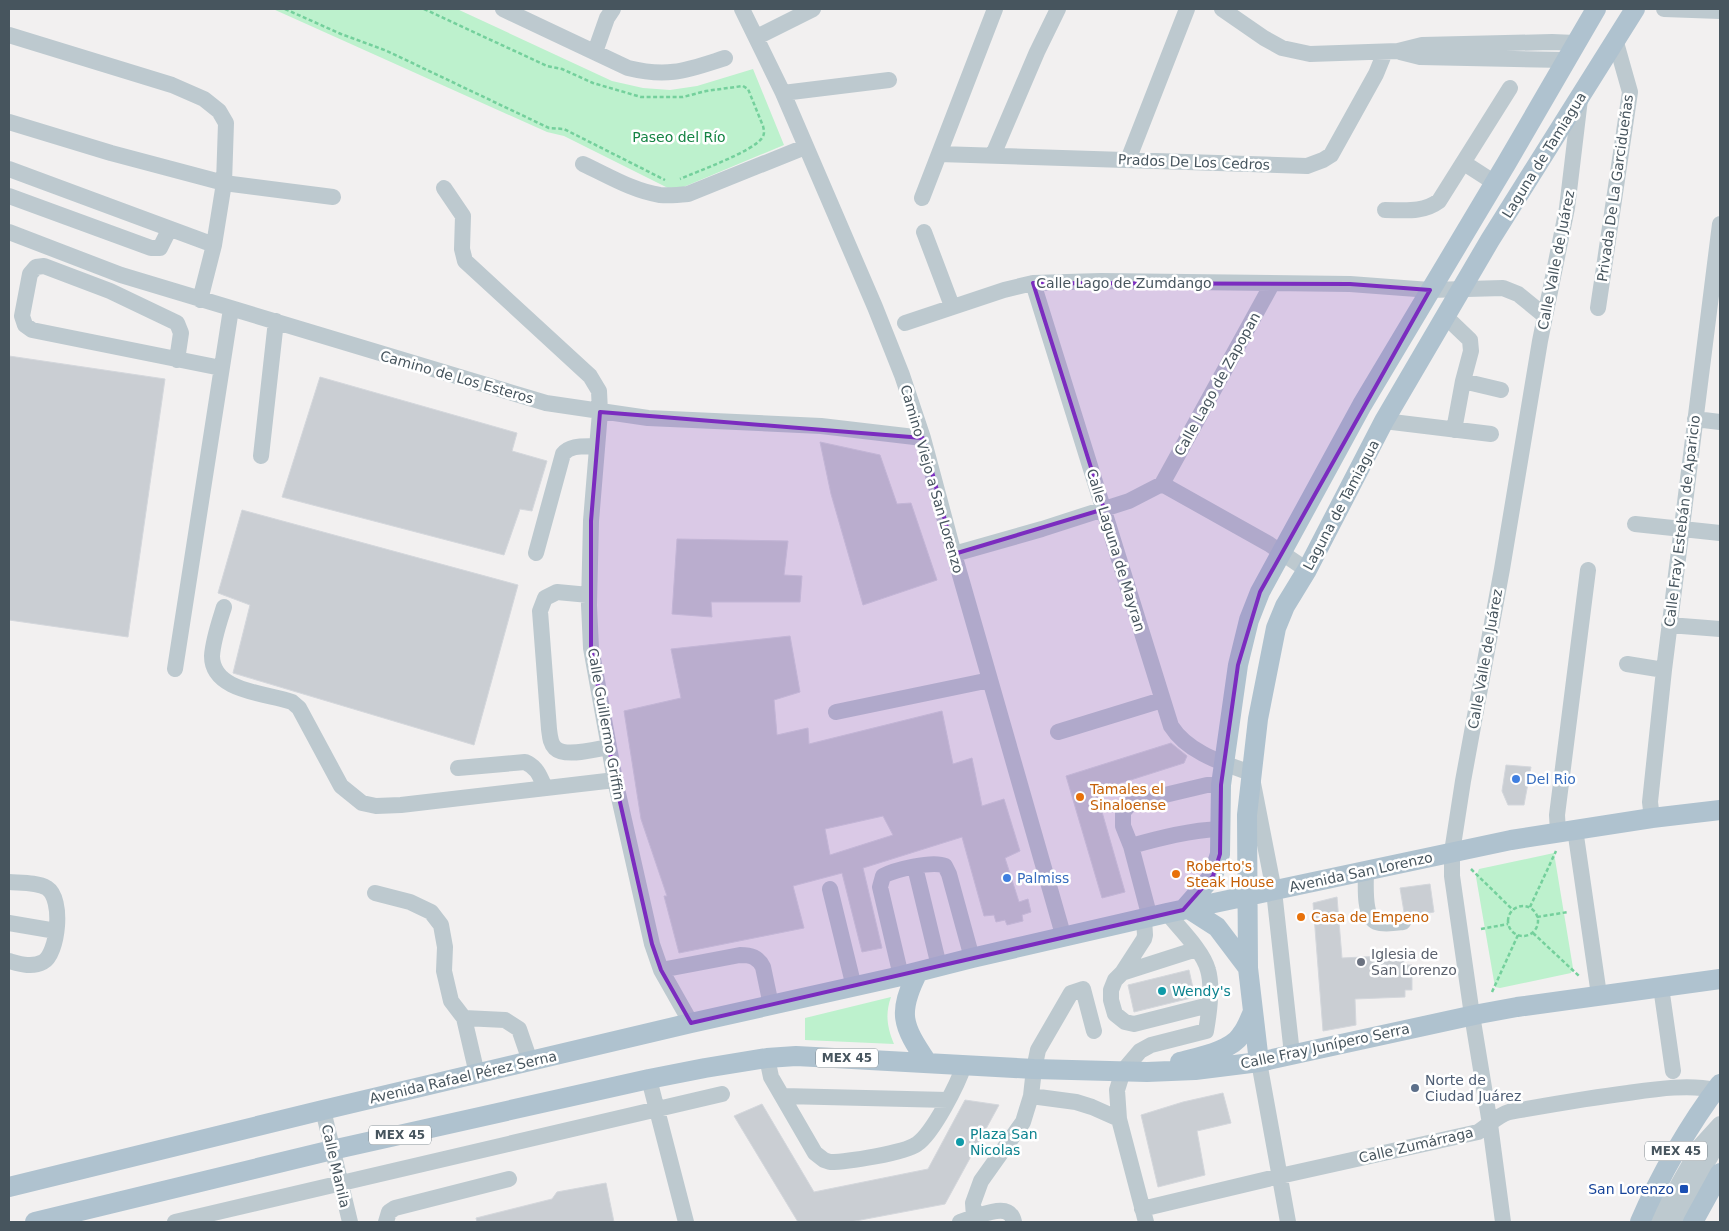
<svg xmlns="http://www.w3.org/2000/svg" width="1729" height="1231" font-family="'DejaVu Sans',sans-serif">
<rect width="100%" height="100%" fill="#f2f0f0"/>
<!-- green -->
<path fill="#bdf1cd" d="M273,9H457L612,81L643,88L670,90L697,86L753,69L784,145L674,191L564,136L547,132Z
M1554,853L1573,968L1571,973L1500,988L1495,987L1476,877L1479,869Z
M891,997C885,1014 887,1027 894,1044L805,1040V1018Z"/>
<!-- building -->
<path fill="#caced3" stroke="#d4d7dc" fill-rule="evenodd" d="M9,356L165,379L128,637L9,620Z
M320,377L517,433L512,451L547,461L532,511L520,509L504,555L282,497Z
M820,442L880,455L897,504L911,503L937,580L863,605L831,494Z
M242,510L518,585L474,745L233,673L250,605L218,593Z
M677,539L788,541L784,575L802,576L800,602H711L712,617L672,614Z
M790,636L800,692L774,700L777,735L808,728L809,744L942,711L953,764L972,758L982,806L1004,799L1020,851L1005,858L1019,902L1028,899L1031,912L1022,915L1023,921L1007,925L1005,920L996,922L994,915L984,916L962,837L863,868L882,948L862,952L842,873L793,886L804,928L679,953L664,896H667L641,819L624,711L681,698L671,649ZM883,816L893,835L830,855L825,829Z
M1171,743L1187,756L1184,763L1096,791L1125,892L1102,898L1066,776Z
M1506,765L1531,767L1524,805H1508L1502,791Z
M1430,884L1434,912L1411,916L1404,912L1400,888Z
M1337,897L1342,958L1404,955V965H1412V990H1405V997L1355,999L1356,1025L1323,1031L1313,903Z
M1189,970L1195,997L1134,1012L1128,985Z
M1223,1093L1231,1123L1197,1131L1205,1175L1158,1187L1141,1115L1183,1102Z
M965,1100L999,1105L945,1204L850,1222H798L734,1116L762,1104L814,1192L928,1169Z
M606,1183L614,1222H477L476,1218L552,1199L557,1192Z"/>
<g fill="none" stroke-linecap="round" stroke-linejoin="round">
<!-- path -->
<path stroke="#74d09c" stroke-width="2.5" stroke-dasharray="4 2.5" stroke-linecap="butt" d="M285,9L341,34L387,51L549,128L564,129L665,180
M424,9L547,66L562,69L593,83L641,97H683L706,91L743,86L748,89L763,126C764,130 765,134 762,138C752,152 698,171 680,179
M1471,869L1513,910
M1508 921a15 15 0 1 1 30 0a15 15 0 1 1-30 0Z
M1530,907L1556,851
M1537,917L1568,912
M1481,929L1508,924
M1533,933L1579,976
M1492,992L1518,935"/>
<!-- minor -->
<path stroke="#bdc9cf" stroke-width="16" d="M503,9L628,68C669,78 687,70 725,58
M742,9L783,93L875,307L902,375L923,438L954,554L1064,938
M1222,9L1264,38L1282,48L1310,54L1398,51L1422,45L1552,42L1575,43
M1664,9L1720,11
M9,35L172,85L204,99L219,111L226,123L224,183L214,245L200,300
M757,37L813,9
M595,52L607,18L613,9
M1400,52L1420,57L1565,60
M783,93L889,80
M9,122L111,153L224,183L333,197
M939,154L1307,166L1323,160L1331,155L1376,74L1385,52
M993,155L1037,52L1058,9
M1128,160L1187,9
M1464,163L1495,183
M583,164C607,175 633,191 660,195C669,196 679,195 688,194L805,147
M9,169L214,245
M444,188L463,216L462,249L465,261L590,376L599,391L600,412L591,521L589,605L591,648L615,780L652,944L661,970L691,1023
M9,196L151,248H160L169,230
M922,198L995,9
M1385,210C1404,210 1423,213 1439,201L1510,88
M9,232L121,275L546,403L648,418L821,426L923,438
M924,232L952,306
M1033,283L1171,726C1188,753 1223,763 1251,773L1274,891L1292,1054
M1598,308L1630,92L1615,39
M1446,317L1470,340L1471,351L1463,381L1454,430
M905,323L1004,290L1033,283L1101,281L1350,284L1430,290L1503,288L1518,294L1545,316
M177,360L181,333L177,323L110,291L44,266L36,267L30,274L22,316L25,325L32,330L221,368
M1463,381L1501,390
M1695,419L1720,422
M1384,421L1491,434
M261,456L276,321
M1162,484L1272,284
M1162,484L1269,544L1307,570
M1635,524L1720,533
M536,553L563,454C571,444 586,447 597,446
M954,554L1042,529L1129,501L1162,484
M589,595L557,592L545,598L540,611L549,729C550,736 550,743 555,748C565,758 597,749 609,747
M224,607C219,623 213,640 212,656C212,692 267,693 292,702L299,708L341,786L362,803L376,806L401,805L615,780
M1669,625L1720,629
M1627,664L1664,670
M175,669L231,309
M836,712L990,680
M1058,732L1162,700
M458,768L525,762C537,767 540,776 545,788
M1652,818L1650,802L1664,670L1720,224
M1575,829L1599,995
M1558,832L1557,815L1588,570
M1131,846C1160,838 1190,830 1221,829
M915,867L939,966
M1366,870C1366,882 1363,916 1376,922C1384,925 1395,923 1403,922
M9,882C20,883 37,882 47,888C64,899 58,954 43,962C32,968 20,964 9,961
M830,889L854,987
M375,893L410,902L431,912L441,925L445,947L444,971L451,1001L464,1018L477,1074
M1150,918L1131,846L1123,826V812L1131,803L1207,785H1221
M1144,919L1145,935L1144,939L1122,973L1115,980L1111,990V1000L1115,1014L1125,1022L1134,1024L1209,1005
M9,923L56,931
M661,970L740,955C751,955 758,957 763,967L771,1005
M1122,973L1197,949
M901,976L880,887L883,876C894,870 933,860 945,866L949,874L972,958
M1661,987L1673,1071
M464,1018L505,1020L519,1029L530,1061
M767,1058L771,1077L815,1153L824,1160L830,1162C847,1162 905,1153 917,1144C933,1133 958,1084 964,1065
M1259,1062L1288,1222
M649,1079L686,1222
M783,1096L948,1100
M1031,1096L1076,1102L1092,1107L1119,1119
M323,1110L350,1222
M1142,1209L1280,1176L1478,1132C1489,1125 1498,1115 1509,1112C1549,1105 1588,1098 1628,1093C1656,1089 1688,1084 1716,1090
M175,1222L722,1094
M386,1222L389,1212L395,1208L509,1179
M960,1222L974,1217L973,1203L981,1181L1023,1122L1031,1096L1034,1069L1038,1050L1071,993L1083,989L1094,1031
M976,1222L974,1217C988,1213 1010,1203 1014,1222
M1146,1222L1119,1119L1117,1090L1123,1071L1140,1051L1151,1045L1206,1031C1209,1014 1213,987 1208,970C1203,951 1180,929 1167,913
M1503,1222L1490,1124L1472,1015L1452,876V852L1463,781L1502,569L1540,341L1567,208L1580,99
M1657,1222L1700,1146L1720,1124
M1674,1222L1713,1152L1720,1144"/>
<!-- major -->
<path stroke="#afc2cf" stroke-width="20" d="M1189,909L1217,927L1248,968
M1183,910L1213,876L1220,854L1221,785L1238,665L1249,620L1260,592L1362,405L1506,164L1596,9
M918,972C897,1013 902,1025 927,1062
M1180,1062C1198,1057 1231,1051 1241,1035C1246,1029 1249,1021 1252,1014
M1259,1062L1248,968L1247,815L1258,719L1276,628L1285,606L1307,570L1384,421L1490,240L1635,9
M9,1187L323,1110L691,1023L901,976L972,958L1167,913L1511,840L1652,818L1720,810
M35,1222L332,1150L649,1079L705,1068L767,1058L796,1056L834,1058L1034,1069L1147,1072L1195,1070L1259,1062L1479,1014L1517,1007L1720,979
M1640,1222C1659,1177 1690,1123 1720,1084
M1693,1222L1720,1173"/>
</g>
<!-- marked area -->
<path fill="#7b2cbf" fill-opacity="0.2" stroke="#7b2cbf" stroke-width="4" stroke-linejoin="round" d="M1033,283L1350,284L1430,290L1260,592L1238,665L1221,785L1220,854L1213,876L1183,910L691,1023L661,970L652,944L615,780L591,648V521L600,412L923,438L954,554L1104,509Z"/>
<!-- markers -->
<g fill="#3f7fe0" stroke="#fff" stroke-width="2">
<circle cx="1516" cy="779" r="5"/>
<circle cx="1007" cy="878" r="5"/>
</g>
<g fill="#e8710a" stroke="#fff" stroke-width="2">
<circle cx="1080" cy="797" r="5"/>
<circle cx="1176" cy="874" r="5"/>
<circle cx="1301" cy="917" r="5"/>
</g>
<circle fill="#6b7280" stroke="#fff" stroke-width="2" cx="1361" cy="962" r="5"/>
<g fill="#0f9aa8" stroke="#fff" stroke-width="2">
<circle cx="1162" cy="991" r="5"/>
<circle cx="960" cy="1142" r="5"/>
</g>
<circle fill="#5c6f8a" stroke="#fff" stroke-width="2" cx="1415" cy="1088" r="5"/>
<rect fill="#1a4fb4" stroke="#fff" stroke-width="2" x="1679" y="1184" width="10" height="10" rx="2.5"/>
<g text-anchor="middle" stroke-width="5" stroke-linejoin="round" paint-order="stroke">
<!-- shield labels -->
<g fill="#fff" stroke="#7e888e" stroke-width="1">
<rect x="816" y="1048.5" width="62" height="19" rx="4"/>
<rect x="369" y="1125.5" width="62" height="19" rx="4"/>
<rect x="1645" y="1141.5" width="62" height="19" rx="4"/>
</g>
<g font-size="12" font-weight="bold" fill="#47555e">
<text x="847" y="1062">MEX 45</text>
<text x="400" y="1139">MEX 45</text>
<text x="1676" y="1155">MEX 45</text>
</g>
<!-- park labels -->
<g font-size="14" fill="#148343" stroke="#fff">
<text x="679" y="142">Paseo del Río</text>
</g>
<!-- street labels -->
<g font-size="14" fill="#47555e" stroke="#fff">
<text transform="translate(1544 155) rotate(-58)" y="5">Laguna de Tamiagua</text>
<text transform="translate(1194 162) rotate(2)" y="5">Prados De Los Cedros</text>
<text transform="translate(1615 188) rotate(-82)" y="5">Privada De La Garcidueñas</text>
<text transform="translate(1556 260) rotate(-79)" y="5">Calle Valle de Juárez</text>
<text x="1124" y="288">Calle Lago de Zumdango</text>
<text transform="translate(457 377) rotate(16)" y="5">Camino de Los Esteros</text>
<text transform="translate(1217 384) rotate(-61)" y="5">Calle Lago de Zapopan</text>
<text transform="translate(932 479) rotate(74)" y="5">Camino Viejo a San Lorenzo</text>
<text transform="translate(1341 505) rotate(-62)" y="5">Laguna de Tamiagua</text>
<text transform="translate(1682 521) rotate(-83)" y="5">Calle Fray Estebán de Aparicio</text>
<text transform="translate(1116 550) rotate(73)" y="5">Calle Laguna de Mayran</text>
<text transform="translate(1485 659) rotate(-80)" y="5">Calle Valle de Juárez</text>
<text transform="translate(606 724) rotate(80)" y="5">Calle Guillermo Griffin</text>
<text transform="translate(1361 872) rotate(-12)" y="5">Avenida San Lorenzo</text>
<text transform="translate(1325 1046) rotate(-12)" y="5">Calle Fray Junípero Serra</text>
<text transform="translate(463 1077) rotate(-13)" y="5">Avenida Rafael Pérez Serna</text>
<text transform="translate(1416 1145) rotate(-13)" y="5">Calle Zumárraga</text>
<text transform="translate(336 1166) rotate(77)" y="5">Calle Manila</text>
</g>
<!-- shop labels -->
<g font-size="14" fill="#366cbe" stroke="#fff" text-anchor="start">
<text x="1526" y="784">Del Rio</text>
<text x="1017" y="883">Palmiss</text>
</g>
<!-- food labels -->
<g font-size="14" fill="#c56008" stroke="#fff" text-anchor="start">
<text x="1090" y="794">Tamales el<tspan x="1090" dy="16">Sinaloense</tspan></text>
<text x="1186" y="871">Roberto's<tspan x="1186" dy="16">Steak House</tspan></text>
<text x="1311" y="922">Casa de Empeno</text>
</g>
<!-- worship labels -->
<g font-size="14" fill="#5b616d" stroke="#fff" text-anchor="start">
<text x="1371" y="959">Iglesia de<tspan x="1371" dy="16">San Lorenzo</tspan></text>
</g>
<!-- culture labels -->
<g font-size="14" fill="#0d838f" stroke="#fff" text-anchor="start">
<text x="1172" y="996">Wendy's</text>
<text x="970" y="1139">Plaza San<tspan x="970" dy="16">Nicolas</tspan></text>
</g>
<!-- service labels -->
<g font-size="14" fill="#4e5e75" stroke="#fff" text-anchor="start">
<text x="1425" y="1085">Norte de<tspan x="1425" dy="16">Ciudad Juárez</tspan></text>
</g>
<!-- transit labels -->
<g font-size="14" fill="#164399" stroke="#fff" text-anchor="end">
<text x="1674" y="1194">San Lorenzo</text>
</g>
</g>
<!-- border -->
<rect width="1729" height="1231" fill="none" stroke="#47555e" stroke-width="20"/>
</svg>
